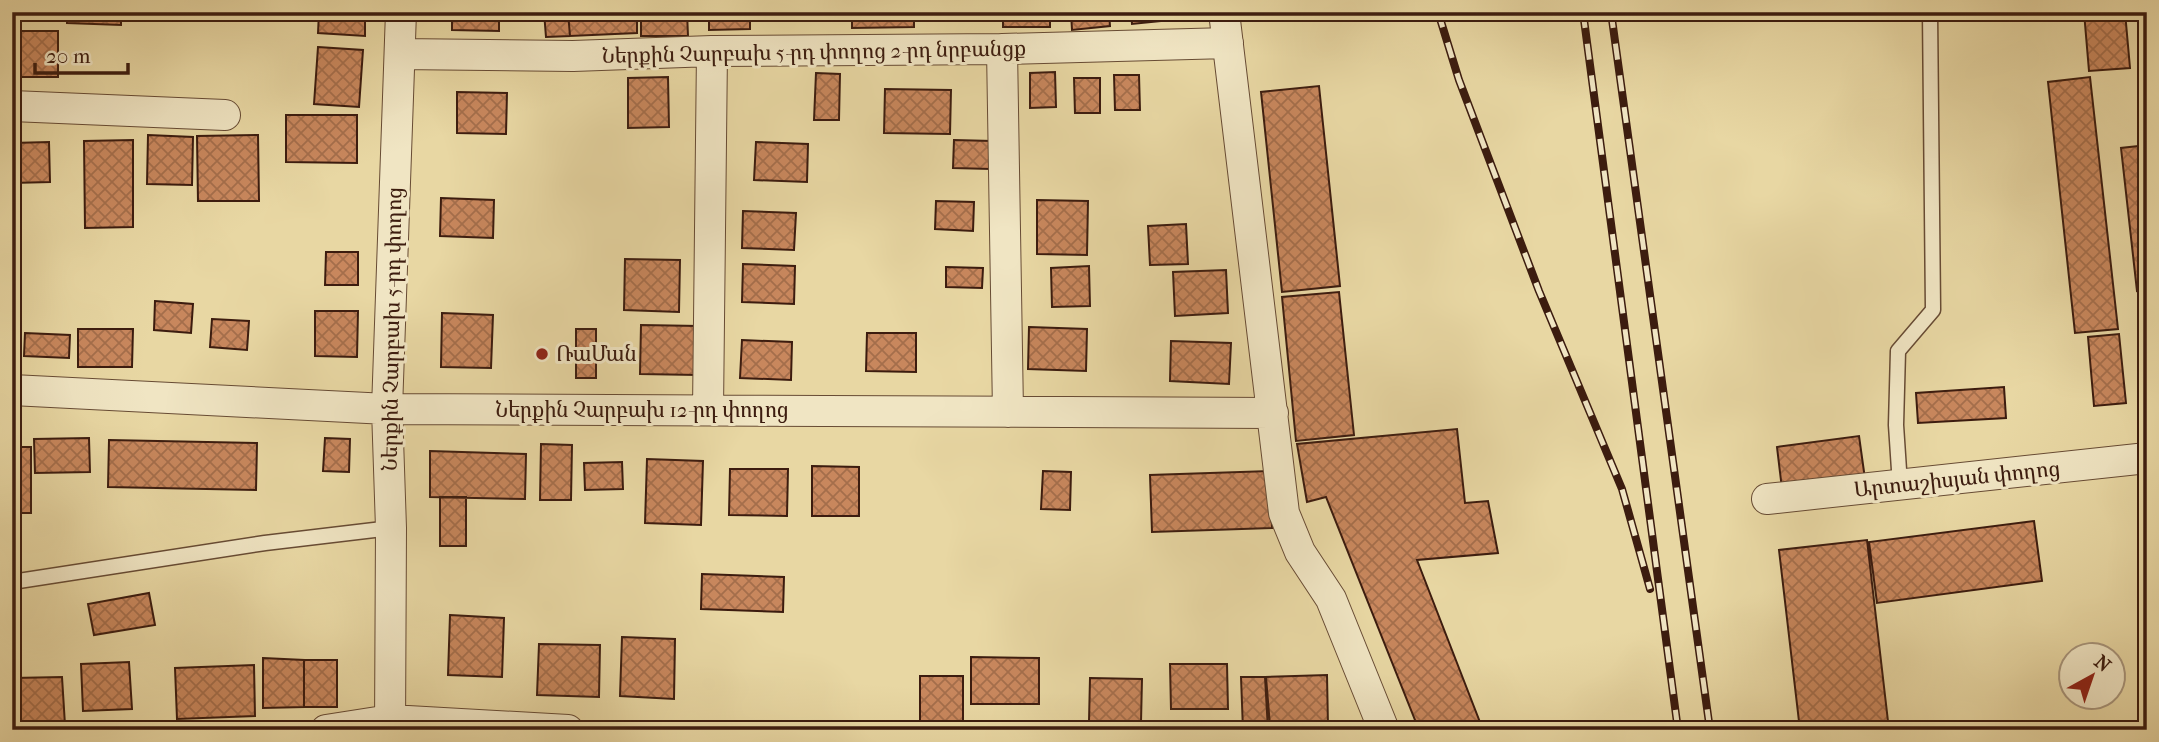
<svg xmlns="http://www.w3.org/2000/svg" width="2159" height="742" font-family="'IM FELL French Canon','Noto Serif Armenian',serif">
<defs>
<pattern id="building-cross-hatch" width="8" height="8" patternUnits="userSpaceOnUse" patternTransform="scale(1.75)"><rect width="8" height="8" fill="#c8875d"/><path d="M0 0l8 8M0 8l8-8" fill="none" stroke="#a46e4b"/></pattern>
</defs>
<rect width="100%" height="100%" fill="#e8d7a3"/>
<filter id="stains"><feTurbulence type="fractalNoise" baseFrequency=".00286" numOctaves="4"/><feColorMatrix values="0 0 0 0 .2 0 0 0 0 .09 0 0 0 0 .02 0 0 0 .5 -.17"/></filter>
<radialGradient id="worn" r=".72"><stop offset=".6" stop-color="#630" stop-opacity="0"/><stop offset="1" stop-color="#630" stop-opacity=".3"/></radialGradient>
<!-- building -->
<path fill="url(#building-cross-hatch)" stroke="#3c1c0f" stroke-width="2" d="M67,12H121V25L67,23Z
M319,12H365V36L318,33Z
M452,12H499V31L452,30Z
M544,12H568L570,36L546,37Z
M568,12H637V33L570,36Z
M641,12H687L688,36H641Z
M709,12H750V29L709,30Z
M852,12H914V27L852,28Z
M1003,12H1050V27H1003Z
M1071,12H1109L1110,26L1072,30Z
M1131,12H1169L1170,20L1132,24Z
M2084,12H2125L2130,68L2089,71Z
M12,31H58V77H12Z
M318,47L363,50L359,107L314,104Z
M1055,72L1056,107L1030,108V73Z
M816,73L840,74L839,120H814Z
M1114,75H1139L1140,110H1115Z
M668,77L669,127L628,128V78Z
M2090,77L2118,329L2075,333L2048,82Z
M1074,78H1100V113H1075Z
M1319,86L1340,286L1282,292L1261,92Z
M885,89L951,90L950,134L884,133Z
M457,92L507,93L506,134L457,133Z
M286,115H357V163L286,162Z
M148,135L193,137L192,185L147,184Z
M258,135L259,201H198L197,136Z
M133,140V227L85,228L84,141Z
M954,140L992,141L991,169L953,168Z
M49,142L50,182L12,183V143Z
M756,142L808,144L807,182L754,180Z
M2147,145V289L2137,291L2121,148Z
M441,198L494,200L493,238L440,236Z
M1037,200L1088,201L1087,255L1037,254Z
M936,201L974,202L973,231L935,229Z
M743,211L796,213L794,250L742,248Z
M1186,224L1188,264L1150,265L1148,226Z
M326,252H358V285H325Z
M625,259L680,260L679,312L624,310Z
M743,264L795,266L794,304L742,302Z
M1089,266L1090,306L1052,307L1051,268Z
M946,267L983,268L982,288L946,287Z
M1226,270L1228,313L1175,316L1173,272Z
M1339,292L1354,435L1296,441L1282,297Z
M155,301L193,304L191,333L154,330Z
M315,311H358L357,357L315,356Z
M442,313L493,315L491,368L441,367Z
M212,319L249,321L247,350L210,347Z
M641,325L699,326L698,375L640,374Z
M1029,327L1087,329L1086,371L1028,369Z
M78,329H133L132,367H78Z
M576,329H596V378H576Z
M25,333L70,335L69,358L24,356Z
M867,333H916V372L866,371Z
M2119,334L2126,403L2094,406L2088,337Z
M742,340L792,342L791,380L740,378Z
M1171,341L1231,343L1229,384L1170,381Z
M2004,387L2006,418L1918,423L1916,393Z
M1457,429L1465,503L1488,501L1498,553L1417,560L1483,730H1419L1326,497L1307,502L1297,444Z
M1859,436L1865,479L1782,489L1777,447Z
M89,438L90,472L35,473L34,439Z
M325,438L350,439L349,472L323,471Z
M109,440L257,443L256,490L108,487Z
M541,444L572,445L571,500H540Z
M12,447H31V513H12Z
M430,451L526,454L525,499L430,497Z
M647,459L703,461L701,525L645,523Z
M622,462L623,489L585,490L584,463Z
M812,466L859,467V516H812Z
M730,469H788L787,516L729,515Z
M1043,471L1071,472L1070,510L1041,509Z
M1270,471L1272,528L1152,532L1150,475Z
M440,497H466V546H440Z
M2034,521L2042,581L1877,603L1869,542Z
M1867,540L1889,730H1800L1779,550Z
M702,574L784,577L783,612L701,609Z
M149,593L155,625L94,635L88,604Z
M450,615L504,618L502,677L448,675Z
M622,637L675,639L674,699L620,696Z
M539,644L600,645L599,697L537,695Z
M971,657L1039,658V704H971Z
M263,658L304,660V707L263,708Z
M304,660H337V707H304Z
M129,662L132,709L83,711L81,664Z
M1170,664H1227L1228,709H1171Z
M254,665L255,716L177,719L175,668Z
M1327,675L1328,726H1270L1266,677Z
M920,676H963V726L920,725Z
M62,677L65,725L15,728L13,678Z
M1241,677H1265L1268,730H1243Z
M1090,678L1142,679L1141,722L1089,721Z"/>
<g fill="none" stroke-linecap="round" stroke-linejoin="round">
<!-- service casing -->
<g stroke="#674b34" stroke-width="17">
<path id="service" d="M1900,485L1896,425L1898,351L1933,310L1930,12
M12,582L265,543L391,528"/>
</g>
<!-- minor casing -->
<g stroke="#674b34" stroke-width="32">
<path id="minor" d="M1224,12L1284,513L1300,552L1331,599L1384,730
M1002,49L1008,412
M400,54L573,56L712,51L1002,49L1228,43
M12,106L225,115
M12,390L387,409L1273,413
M708,410L712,51
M1767,499L2147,458
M326,730L390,720L568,730
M390,730L391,528L387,409L401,12"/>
</g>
<!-- service -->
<use href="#service" stroke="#f0e5c3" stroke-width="14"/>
<!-- minor -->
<use href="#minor" stroke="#f0e5c3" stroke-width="30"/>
<!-- rail casing -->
<g stroke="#3c1c0f" stroke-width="8">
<path id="rail" d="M1438,12L1459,80L1539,291L1622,489L1650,589
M1583,12L1678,730
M1611,12L1710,730"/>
</g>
<!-- rail -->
<use href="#rail" stroke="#f0e5c3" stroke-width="5" stroke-dasharray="16" stroke-linecap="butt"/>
</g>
<!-- markers -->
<circle fill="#8f2418" stroke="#f0e5c3" stroke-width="2.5" cx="542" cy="354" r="7"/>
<g text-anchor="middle" stroke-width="6" stroke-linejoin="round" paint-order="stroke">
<!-- street labels -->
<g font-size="21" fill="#3c1c0f" stroke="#f0e5c3">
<text transform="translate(814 52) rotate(-1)" y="7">Ներքին Չարբախ 5-րդ փողոց 2-րդ նրբանցք</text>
<text transform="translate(392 329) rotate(-89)" y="7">Ներքին Չարբախ 5-րդ փողոց</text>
<text x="642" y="417">Ներքին Չարբախ 12-րդ փողոց</text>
<text transform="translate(1957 479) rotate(-6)" y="7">Արտաշիսյան փողոց</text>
</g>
<!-- poi labels -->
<g font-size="21" fill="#3c1c0f" stroke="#f0e5c3" text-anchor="start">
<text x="556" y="361">ՌաՄան</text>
</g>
</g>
<!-- margin -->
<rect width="2159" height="742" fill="none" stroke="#e8d7a3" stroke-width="42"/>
<rect x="14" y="14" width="2131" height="714" fill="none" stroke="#3c1c0f" stroke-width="3.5"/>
<rect x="21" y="21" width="2117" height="700" fill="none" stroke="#3c1c0f" stroke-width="2"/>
<!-- north arrow -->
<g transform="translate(2092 676) rotate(40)"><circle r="33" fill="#f0e5c3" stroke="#a8957b" stroke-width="2"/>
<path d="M0-5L12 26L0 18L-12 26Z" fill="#8f2418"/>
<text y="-10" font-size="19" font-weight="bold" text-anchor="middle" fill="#3c1c0f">N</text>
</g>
<!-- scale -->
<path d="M35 63v10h93v-10" fill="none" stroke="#3c1c0f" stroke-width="3.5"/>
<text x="46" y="63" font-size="21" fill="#3c1c0f" stroke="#f0e5c3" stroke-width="5" paint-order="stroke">20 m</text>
<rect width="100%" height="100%" filter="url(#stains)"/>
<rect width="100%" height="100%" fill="url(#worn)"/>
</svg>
